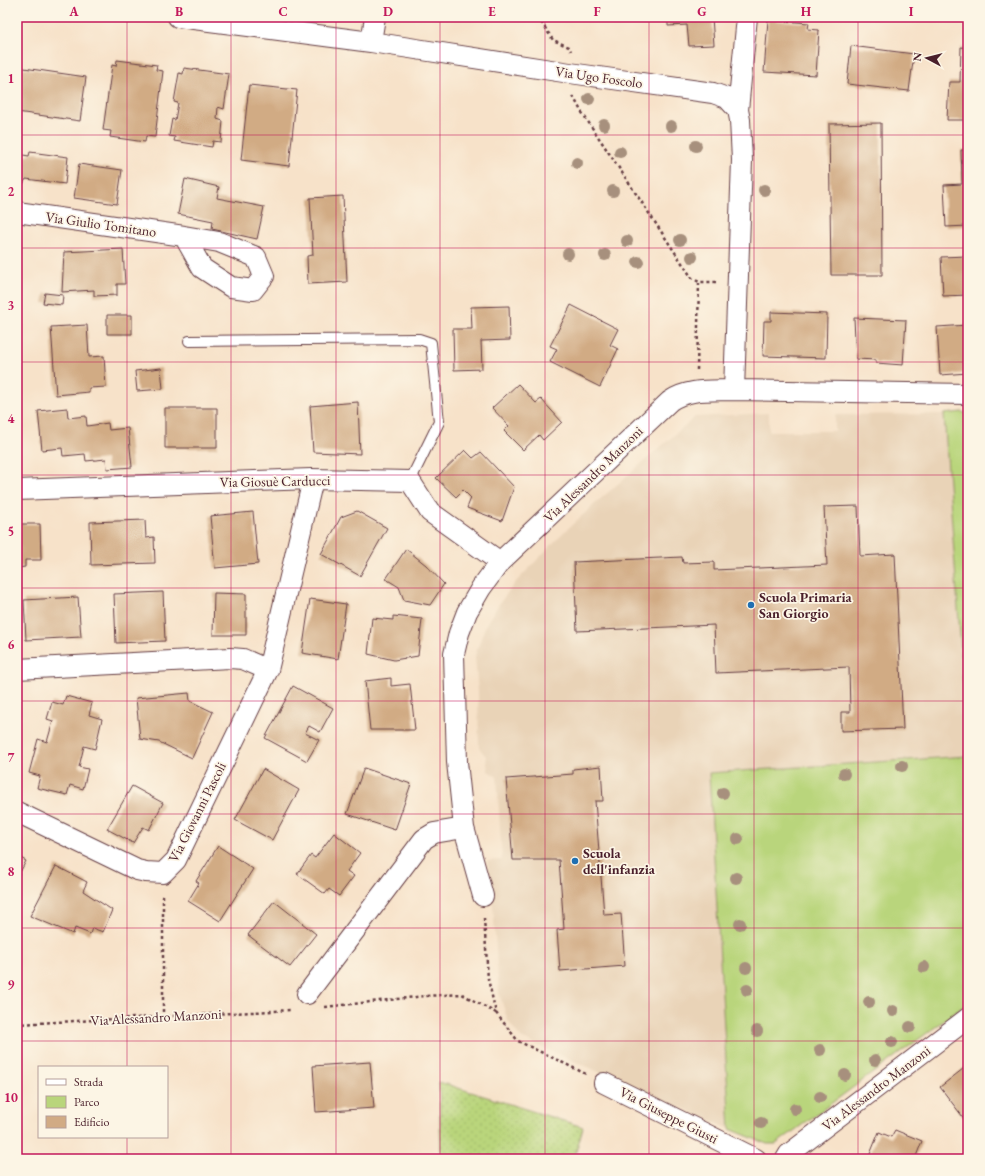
<svg xmlns="http://www.w3.org/2000/svg" width="985" height="1176" font-family="'EB Garamond',serif">
<defs>
<pattern id="grass-dots" width="8" height="8" patternUnits="userSpaceOnUse"><rect width="8" height="8" fill="#b9d57b"/><path d="M2 2h.1M6 6h.1" fill="none" stroke="#a1b66a" stroke-width="1.8" stroke-linecap="round"/></pattern>
</defs>
<rect width="100%" height="100%" fill="#fcf5e5"/>
<filter id="ink" filterUnits="userSpaceOnUse"><feTurbulence type="fractalNoise" baseFrequency=".025" numOctaves="2"/><feDisplacementMap in="SourceGraphic" scale="8" xChannelSelector="R" yChannelSelector="G"/><feConvolveMatrix kernelMatrix="1 2 1 2 8 2 1 2 1" color-interpolation-filters="sRGB"/></filter>
<filter id="wash" filterUnits="userSpaceOnUse"><feTurbulence type="fractalNoise" baseFrequency=".012" numOctaves="4" result="noise"/><feDisplacementMap in="SourceGraphic" scale="16" xChannelSelector="R" yChannelSelector="G"/><feGaussianBlur stdDeviation="0.9" result="paint"/><feColorMatrix in="noise" values="0 0 0 0 0 0 0 0 0 0 0 0 0 0 0 0 0 1.4 0 .05"/><feComposite in="paint" operator="in"/></filter>
<g filter="url(#wash)">
<rect width="100%" height="100%" fill="#f7e2c9"/>
<!-- built -->
<path fill="#e9d3b7" d="M769,413V431H835V415L944,414L968,756L709,773L730,1129L521,1038L508,1021L499,993L493,905L487,861L502,860L497,777L488,771L486,756L479,748L478,691L475,656L486,624L499,604L515,583L562,534L596,503L695,417Z"/>
<!-- grass -->
<path fill="url(#grass-dots)" stroke="#827a53" d="M439,1082L583,1127L574,1159H411V1157L441,1158Z"/>
<!-- park -->
<path fill="#b9d57b" stroke="#827a53" d="M962,412L968,414V747L944,414Z
M968,756V1003L776,1144H767L730,1129L709,773Z"/>
<g id="blocks">
<!-- building -->
<path fill="#d1ab84" d="M595,17H634V19L595,21Z
M668,17H712L714,45L689,46L687,25L668,26Z
M768,20L809,23L808,29L819,30L816,75L764,72Z
M851,46L914,54L909,91L847,84Z
M961,47L968,48V120H947L949,82H960Z
M117,60L157,65L156,70L163,71L155,137L146,136L145,142L110,137L111,131L103,130L112,65L116,66Z
M17,67L86,77L80,121L17,112Z
M184,68L229,74L224,109L218,107L217,119L223,121L221,142L213,141L212,147L174,141L175,137L169,136L172,119L175,120L178,103L174,102L179,73L183,74Z
M249,85L297,90L289,166L241,160Z
M881,123L882,275H831L829,124Z
M961,150H968V226L946,227L944,185L962,184Z
M30,152L68,157L65,184L26,179L23,184L17,183V154L29,156Z
M79,164L122,170L117,204L74,198Z
M185,179L219,187L217,198L264,207L257,239L212,229L213,221L178,214Z
M343,196L347,282L308,284L307,256L313,255L310,198Z
M123,249L125,284H117V295L94,296V290L62,292L64,252Z
M968,256V295L943,296L941,257Z
M45,293L63,295L62,305L43,303Z
M571,305L618,329L610,345L618,349L600,387L550,362L557,349L550,346Z
M509,306L510,340L481,341L482,369L454,370L453,329H472L471,307Z
M771,312L827,314L826,358L763,356L764,321H771Z
M107,315H132V334H107Z
M854,318L906,320L903,365L876,363V360L856,359Z
M87,325L89,357L104,356L106,387L89,388V392L56,395L51,327Z
M968,325V373L940,375L937,327Z
M161,368L163,389L137,391L135,371Z
M518,384L536,403L541,399L562,422L543,440L539,435L523,450L504,431L509,426L492,408Z
M358,402L360,454L313,452L310,406Z
M67,408L68,418L86,416L87,426L108,423L109,430L128,428L132,467L107,469L106,459L86,461L85,454L63,456L62,448L42,450L38,411Z
M165,408H217V448H165Z
M465,450L473,458L481,452L514,487L502,521L467,508L471,498L463,490L456,497L436,478Z
M858,506L860,556L895,554L903,729L841,731V712H850L849,667L716,673L714,625L577,631L574,562L682,557L683,563L714,562V570L827,565L824,507Z
M357,511L387,528L360,576L321,554L341,517Z
M253,512L258,564L215,568L210,516Z
M145,520L146,538L154,537L155,563L91,565L90,522Z
M17,524H40L41,560H25V567L17,568Z
M406,549L426,565L444,584L430,605L404,600L399,587L386,579Z
M163,592L165,641L116,643L114,594Z
M214,593L246,594V635H213Z
M78,597L81,637L26,640L24,600Z
M310,599L346,604L338,659L302,653Z
M393,616L422,619L418,656L394,660L368,654L372,618L393,620Z
M391,678V686L410,684L415,730H370L365,681Z
M293,686L333,708L320,732L309,726L305,733L319,740L307,761L265,738Z
M189,693L190,701L213,712L192,758L159,742L140,739L136,698Z
M66,696L92,703L89,715L102,719L95,749L84,746L79,767L88,769L83,789L70,785L67,795L37,788L40,776L29,773L38,739L47,742L53,721L47,719L52,702L63,705Z
M601,766L603,801H595L604,915L621,914L625,966L560,971L557,930L564,929L559,860H513L506,779L573,774V769Z
M364,768L411,784L395,830L347,814Z
M263,769L299,790L272,840L235,820Z
M132,786L163,803L149,830L143,827L133,843L107,829Z
M334,833L360,853L347,871L354,876L339,896L329,889L325,894L297,874L311,855L315,858Z
M218,846L253,869L220,921L188,901L199,883L196,881Z
M17,856L26,861L17,878Z
M56,866L87,882L83,891L112,910L103,932L92,928L90,934L75,928L73,934L30,916Z
M274,901L316,934L290,967L248,935Z
M370,1062L374,1108L316,1112L313,1066Z
M968,1065V1119L966,1121L940,1087Z
M895,1130L922,1141L915,1159H868L879,1132L891,1137Z"/>
</g>
</g>
<g filter="url(#ink)">
<use href="#blocks" fill-opacity="0" stroke="#643c43" stroke-width="1"/>
<g fill="none" stroke-linecap="round" stroke-linejoin="round">
<!-- service casing -->
<g stroke="#643c43" stroke-width="12">
<path id="service" d="M189,341L419,339L431,343L439,422L410,481"/>
</g>
<!-- minor casing -->
<g stroke="#643c43" stroke-width="22">
<path id="minor" d="M178,17L371,42L570,73L713,93L727,98L738,110L740,120L742,160L734,390
M371,42L375,17
M738,110L747,17
M17,212L184,236L219,242L256,257L264,276L253,290L231,287L202,268L184,236
M17,490L311,479L410,481L430,512L500,562
M17,669L230,658L243,659L268,670
M17,812L137,870L146,872L163,873L176,860L268,670L311,488V479
M483,896L464,828L457,762L454,654L459,633L467,612L481,588L500,562L670,401C688,388 712,391 734,390L968,394
M307,994L424,839L434,833L464,828
M604,1083L756,1159
M786,1159L789,1154L968,1018"/>
</g>
<!-- path -->
<path stroke="#643c43" stroke-width="2.5" stroke-dasharray="3 3" stroke-linecap="butt" d="M538,17L553,40L569,47L571,51
M573,96L581,111L692,278L699,282H716
M697,370L699,282
M163,895V1017
M484,918L488,979L496,1013L518,1041L586,1074
M325,1007L425,996L462,994L496,1013
M17,1024L292,1010"/>
<!-- service -->
<use href="#service" stroke="#fff" stroke-width="10"/>
<!-- minor -->
<use href="#minor" stroke="#fff" stroke-width="20"/>
</g>
<!-- trees -->
<g fill="#a7907d">
<circle cx="589" cy="99" r="6"/>
<circle cx="604" cy="125" r="6"/>
<circle cx="671" cy="126" r="6"/>
<circle cx="696" cy="146" r="6"/>
<circle cx="620" cy="152" r="6"/>
<circle cx="577" cy="163" r="6"/>
<circle cx="764" cy="190" r="6"/>
<circle cx="613" cy="191" r="6"/>
<circle cx="680" cy="240" r="6"/>
<circle cx="627" cy="241" r="6"/>
<circle cx="568" cy="254" r="6"/>
<circle cx="605" cy="255" r="6"/>
<circle cx="692" cy="257" r="6"/>
<circle cx="638" cy="262" r="6"/>
<circle cx="902" cy="766" r="6"/>
<circle cx="844" cy="774" r="6"/>
<circle cx="723" cy="793" r="6"/>
<circle cx="738" cy="839" r="6"/>
<circle cx="736" cy="878" r="6"/>
<circle cx="740" cy="924" r="6"/>
<circle cx="924" cy="967" r="6"/>
<circle cx="746" cy="968" r="6"/>
<circle cx="747" cy="990" r="6"/>
<circle cx="869" cy="1002" r="6"/>
<circle cx="893" cy="1011" r="6"/>
<circle cx="910" cy="1027" r="6"/>
<circle cx="757" cy="1031" r="6"/>
<circle cx="892" cy="1042" r="6"/>
<circle cx="820" cy="1050" r="6"/>
<circle cx="875" cy="1060" r="6"/>
<circle cx="845" cy="1075" r="6"/>
<circle cx="820" cy="1097" r="6"/>
<circle cx="795" cy="1109" r="6"/>
<circle cx="761" cy="1123" r="6"/>
</g>
</g>
<!-- grid -->
<path fill="none" stroke="#c2185b" stroke-width="1" stroke-opacity="0.55" d="M127,17V1067M231,17V1159M336,17V1159M440,17V1159M545,17V1159M649,17V1159M754,17V1159M858,17V1159M17,135H968M17,248H968M17,362H968M17,475H968M17,588H968M17,701H968M17,814H968M17,928H968M17,1041H968M127,1137V1159"/>
<!-- markers -->
<g fill="#1f6fb2" stroke="#fcf5e5" stroke-width="1.5">
<circle cx="751" cy="605" r="4"/>
<circle cx="575" cy="861" r="4"/>
</g>
<g text-anchor="middle" stroke-width="3.5" stroke-linejoin="round" paint-order="stroke">
<!-- street labels -->
<g font-size="14" fill="#4a1f2b" stroke="#fcf5e5">
<text transform="translate(599 77) rotate(8)" y="5">Via Ugo Foscolo</text>
<text transform="translate(101 224) rotate(8)" y="5">Via Giulio Tomitano</text>
<text transform="translate(593 474) rotate(-44)" y="5">Via Alessandro Manzoni</text>
<text transform="translate(275 481) rotate(-1)" y="5">Via Giosuè Carducci</text>
<text transform="translate(197 812) rotate(-63)" y="5">Via Giovanni Pascoli</text>
<text transform="translate(156 1017) rotate(-3)" y="5">Via Alessandro Manzoni</text>
<text transform="translate(876 1088) rotate(-37)" y="5">Via Alessandro Manzoni</text>
<text transform="translate(669 1115) rotate(27)" y="5">Via Giuseppe Giusti</text>
</g>
<!-- poi labels -->
<g font-size="14" font-weight="bold" fill="#4a1f2b" stroke="#fcf5e5" text-anchor="start">
<text x="759" y="602">Scuola Primaria<tspan x="759" dy="16">San Giorgio</tspan></text>
<text x="583" y="858">Scuola<tspan x="583" dy="16">dell'infanzia</tspan></text>
</g>
</g>
<!-- margin -->
<rect width="985" height="1176" fill="none" stroke="#fcf5e5" stroke-width="44"/>
<!-- legend -->
<rect x="38" y="1066" width="130" height="72" fill="#fcf5e5" stroke="#b59f9b"/>
<rect x="46" y="1079" width="20" height="6" fill="#ffffff" stroke="#b59f9b"/>
<text x="74" y="1086" font-size="12" fill="#4a1f2b">Strada</text>
<rect x="46" y="1096" width="20" height="12" fill="#b9d57b" stroke="#b59f9b"/>
<text x="74" y="1106" font-size="12" fill="#4a1f2b">Parco</text>
<rect x="46" y="1116" width="20" height="12" fill="#d1ab84" stroke="#b59f9b"/>
<text x="74" y="1126" font-size="12" fill="#4a1f2b">Edificio</text>
<!-- north arrow -->
<g transform="translate(927 58) rotate(277)" stroke="#fcf5e5" stroke-width="3" paint-order="stroke">
<path d="M0-3L7 15L0 10L-7 15Z" fill="#4a1f2b"/>
<text y="-6" font-size="11" font-weight="bold" text-anchor="middle" fill="#4a1f2b">N</text>
</g>
<rect x="22" y="22" width="941" height="1132" fill="none" stroke="#c2185b" stroke-width="1.5"/>
<g font-size="13" text-anchor="middle" font-weight="bold" fill="#c2185b">
<text x="74" y="16">A</text>
<text x="179" y="16">B</text>
<text x="283" y="16">C</text>
<text x="388" y="16">D</text>
<text x="492" y="16">E</text>
<text x="597" y="16">F</text>
<text x="702" y="16">G</text>
<text x="806" y="16">H</text>
<text x="911" y="16">I</text>
<text x="11" y="83">1</text>
<text x="11" y="196">2</text>
<text x="11" y="310">3</text>
<text x="11" y="423">4</text>
<text x="11" y="536">5</text>
<text x="11" y="649">6</text>
<text x="11" y="762">7</text>
<text x="11" y="876">8</text>
<text x="11" y="989">9</text>
<text x="11" y="1102">10</text>
</g>
</svg>
